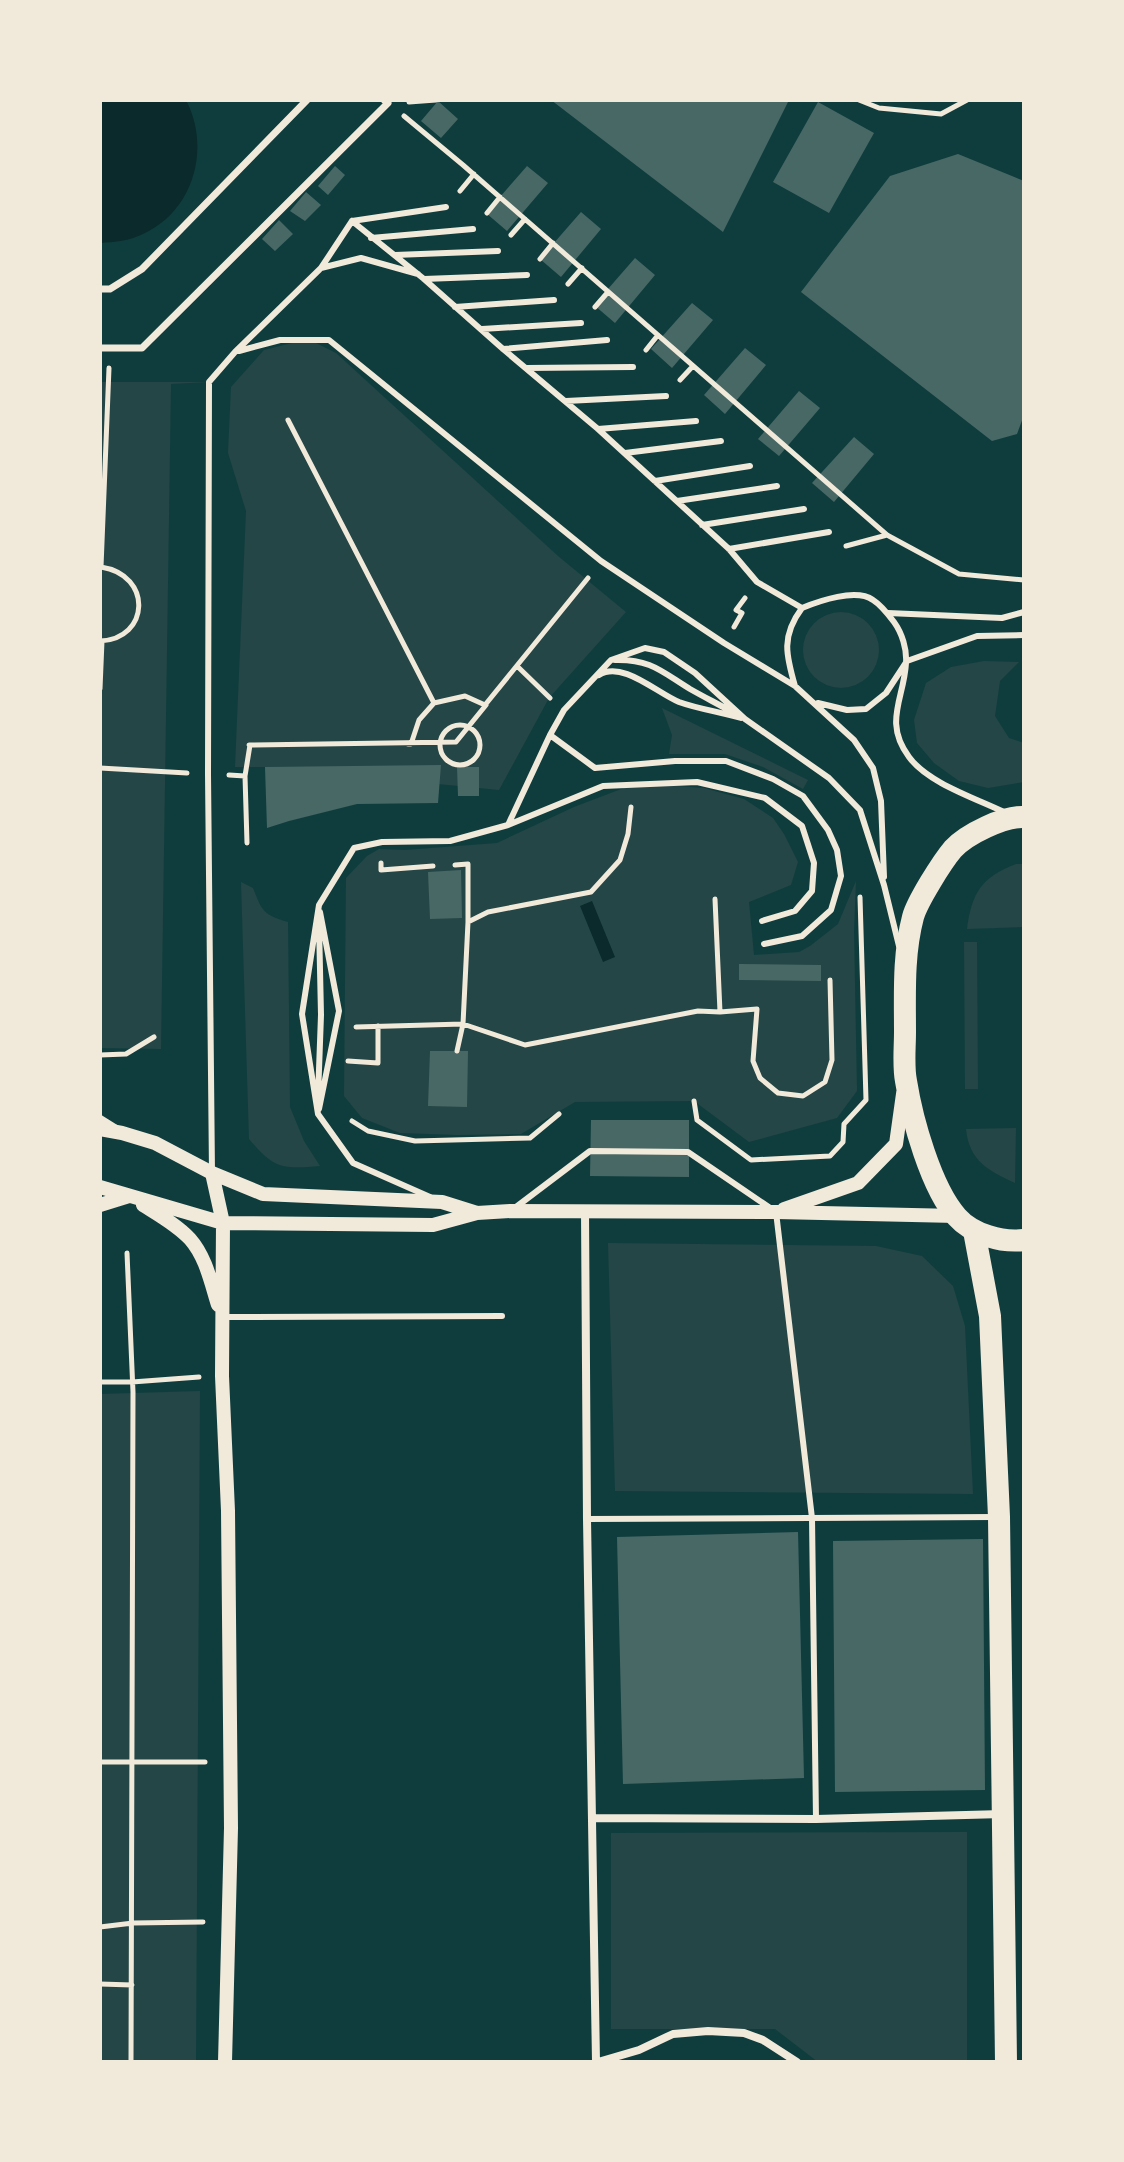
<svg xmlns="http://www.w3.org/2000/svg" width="1124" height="2162" font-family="'Noto Sans',sans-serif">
<rect width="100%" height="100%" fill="#0f3d3e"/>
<!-- green -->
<path fill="#244646" d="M308,339L336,353L558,556L626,612L549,698L499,790L265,767H235L246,511L228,453L231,387L264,350Z
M100,382H209L171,384L161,1049L100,1048Z
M803 650a38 38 0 1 1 76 0a38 38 0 1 1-76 0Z
M984,661L1019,662L1000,681L995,716L1009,738L1024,743V782L988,788L959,781L934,763L917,743L914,720L926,683L951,667Z
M662,708L808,780L803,789L763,767L725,754H669L672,735Z
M637,783L704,788L744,799L773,818L784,834L798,862L791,885L749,902L754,955L799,952L810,946L838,924L856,881L854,931L857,1091L837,1118L749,1142L694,1101L575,1102L521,1134L458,1135L400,1133L362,1118L344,1096L346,878L367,856L379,849L405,850L497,843L574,807Z
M1016,864H1024V927L967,929C972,892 982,877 1016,864Z
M241,882L253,888C262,911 263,915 288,922L290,1107L304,1141L320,1166C281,1169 275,1169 249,1139Z
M964,942H977L978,1089H965Z
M1016,1128L1015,1183C989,1171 969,1161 966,1129Z
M608,1243L876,1246L922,1256L953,1286L965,1326L973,1494L615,1491Z
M200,1391L196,2062H100V1394Z
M967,1832V2062H818L775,2029H611V1833Z"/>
<!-- water -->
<path fill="#0a2a2b" d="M100,100H186C211,148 194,211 143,234C129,241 115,242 100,243Z
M592,901L615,957L603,962L580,906Z"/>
<!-- building -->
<path fill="#486865" d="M551,100H789L723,232Z
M438,101L458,119L441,138L421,121Z
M818,102L874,133L829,213L773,182Z
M958,154L1024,181V415L1017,434L992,441L801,292L890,176Z
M335,166L345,175L328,195L318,186Z
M527,166L548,183L507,231L486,213Z
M306,192L321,205L305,221L290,211Z
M581,212L601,229L561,277L540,259Z
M279,220L293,234L275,251L262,239Z
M635,258L655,275L615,323L594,305Z
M692,303L713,320L672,368L651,349Z
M745,348L766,365L725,414L704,395Z
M799,391L820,408L779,456L758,439Z
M854,437L874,454L834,502L812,483Z
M441,765L438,803L357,804L289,821L267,828L265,767Z
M457,767H479V796H458Z
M461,870L462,918L430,919L428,872Z
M739,964L821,965V981L739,980Z
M430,1051H468L467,1107L428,1106Z
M591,1120H689V1177L590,1176Z
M798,1532L804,1778L623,1784L617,1537Z
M983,1539L985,1790L835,1792L833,1541Z"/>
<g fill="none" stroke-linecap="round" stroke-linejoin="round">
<!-- path -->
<path stroke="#f1e9da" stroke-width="5" d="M859,100L879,108L941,114L967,100
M409,102L436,100
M404,116L463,165L887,535L959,574L1024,580
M460,191L474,174
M487,213L500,197
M511,235L525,219
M540,259L553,243
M568,284L582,268
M595,307L608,292
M646,350L658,335
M680,380L693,366
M288,420L434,703L465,696L485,705L588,578
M846,546L887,535
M101,567L109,368
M734,627L742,613L736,610L745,598
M100,641C150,639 153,575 101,567
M517,666L550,698
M100,689L102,641
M440 745a20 20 0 1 1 40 0a20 20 0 1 1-40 0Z
M408,744H411L419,720L434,703
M249,745L456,742L486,705
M100,768L187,773
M229,775L245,776L247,843
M245,776L250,745
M381,863V870L433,866
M455,865L468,864V922
M715,899L720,1012
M356,1027L463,1024L525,1045L698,1011L720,1012L757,1009L753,1061L760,1078L778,1093L803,1096L825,1082L832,1060L830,980
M457,1051L463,1024L468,922L488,912L591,892L620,860L628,834L631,807
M100,1055L126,1054L154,1037
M348,1061L378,1063V1026
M694,1101L697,1120L751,1160L830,1156L843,1142L844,1124L866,1100L860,897
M352,1121L368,1131L415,1141L530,1138L559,1114
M127,1253L133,1392L131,2062
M100,1382H132L199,1377
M100,1762H205
M100,1927L133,1923L203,1922
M100,1984L132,1985"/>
<!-- service -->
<path stroke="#f1e9da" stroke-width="6" d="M352,221L424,279L503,349L598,429L729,549L757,582L802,608
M352,221L446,207
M371,238L473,229
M395,255L498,251
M321,268L352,221
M424,279L527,275
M455,307L554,300
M482,329L581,323
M503,349L607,340
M239,351L280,340H329L601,561L724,643L795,686L854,740L873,768L881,801L884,877
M526,368L633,367
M566,401L666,396
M598,429L696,421
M625,453L721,441
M655,481L750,466
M677,501L777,486
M702,525L804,509
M729,549L829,532
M802,608C819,601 856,588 873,600C881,605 888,614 894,622C902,633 907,649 906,663C904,699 883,722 909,757C928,783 975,798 1004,812
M888,613L1002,618L1024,612
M615,660C651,659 662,672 690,689C704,697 720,705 734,713
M599,675C622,660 657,693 679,702C698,709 721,712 741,718
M795,686C786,655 781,636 802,608
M818,703L847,710L866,709L886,693L907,661L977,636L1024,635
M508,825L550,735
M764,944L802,936L831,910L841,876L837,850L828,830L803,796L773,779L726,761H675L595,768L550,735L564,710L611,660L645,648L664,652L695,673L745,719L829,778L860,810L884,885L899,946
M318,1097L321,1015L319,924
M319,1109L339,1011L320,912
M212,1173L208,774L209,382L235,352L321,268L361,258L418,274
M430,1197L353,1163L318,1114L302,1014L319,905L354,848L382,842L450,841L508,825L603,786L697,782L765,798L802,826L814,863L812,891L795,911L762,921
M516,1207L590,1151L688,1152L776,1212L812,1518L816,1819
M222,1317L502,1316
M587,1519L995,1517"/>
<!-- pedestrian -->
<path stroke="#f1e9da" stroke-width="7" d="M100,289H110L142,269L307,100
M100,348H142L388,103L384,100"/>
<!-- minor -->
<path stroke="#f1e9da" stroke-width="8" d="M100,1119L116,1129
M585,1211L587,1519L596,2062
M592,1818L816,1819L1003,1814
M598,2062L639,2050L673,2034L708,2031L744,2033L763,2040L797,2062"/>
<!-- tertiary -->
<path stroke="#f1e9da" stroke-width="14" d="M100,1129L122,1133L155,1143L212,1173L263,1194L442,1202L477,1213
M212,1173L223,1223L222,1376L228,1511L231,1828L225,2062
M100,1187L223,1223L433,1225L477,1213L510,1211L776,1212L957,1216
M100,1205L129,1196
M143,1205C159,1215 177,1225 190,1239C206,1257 211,1283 218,1305
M784,1209L858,1183L896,1144L903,1094"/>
<!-- trunk -->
<path stroke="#f1e9da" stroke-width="22" d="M1024,817C1004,816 967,834 953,849C942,862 917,902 913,917C903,955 905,994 905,1032C905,1048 903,1066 906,1081C912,1119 931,1188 957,1217C972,1234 1002,1243 1024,1240
M974,1231L990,1316L999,1517L1006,2062"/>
</g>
<!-- border -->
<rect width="1124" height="2162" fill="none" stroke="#f1e9da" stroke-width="204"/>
</svg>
